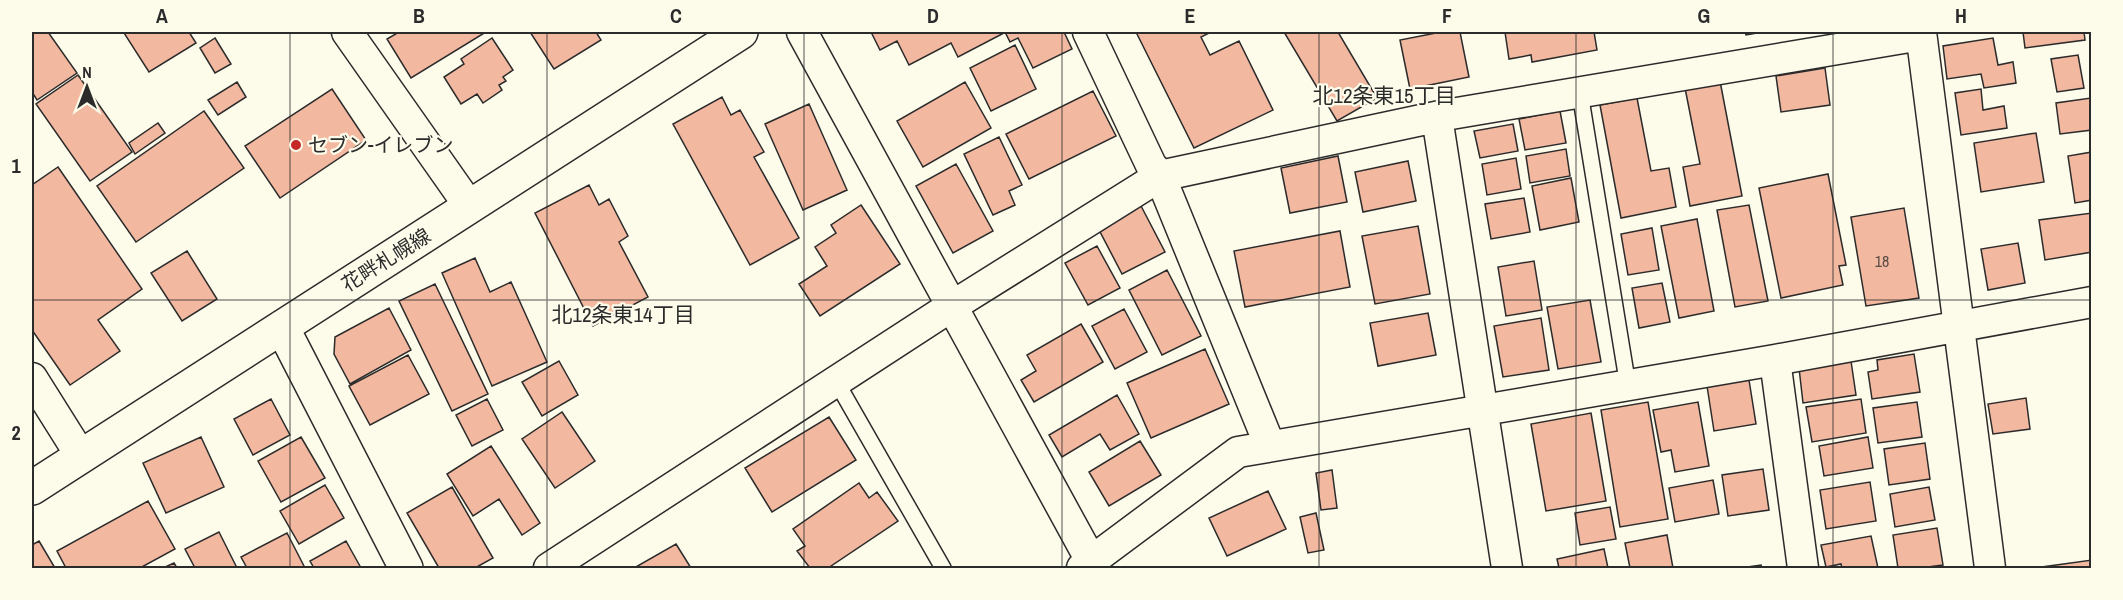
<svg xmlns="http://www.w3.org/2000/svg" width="2123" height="600" font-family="'Archivo Narrow','Noto Sans JP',sans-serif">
<rect width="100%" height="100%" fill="#fdfbea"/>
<!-- building -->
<path fill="#f2b8a0" stroke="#2b2b2b" stroke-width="1.5" d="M32,32H48L77,73L37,100L32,92Z
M127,32H189L196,43L149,72L124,33Z
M399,32H486L411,78L387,39Z
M530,32H596L601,40L554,69Z
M871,32H1000L1002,34L958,57L951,43L909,65L897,41L880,50Z
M1005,32H1064L1072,49L1033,68L1018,38L1010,42Z
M1136,32H1211L1201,37L1210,55L1239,41L1273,110L1194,148Z
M1284,32H1338L1377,98L1337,121Z
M1441,32H1460L1469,77L1410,89L1400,40Z
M1505,32H1594L1597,50L1532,62L1531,55L1509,59Z
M1745,32H1763L1746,35Z
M2023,32H2084L2085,40L2025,48Z
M215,38L231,64L215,73L200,48Z
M492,38L513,70L503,77L506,81L499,85L502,90L483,103L477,94L461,104L444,77L464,64L461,59Z
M1993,38L1998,65L2013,62L2016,83L1984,88L1981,74L1947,79L1943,46Z
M1015,45L1036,89L991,111L970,68Z
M2078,55L2084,88L2057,92L2051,59Z
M1825,68L1830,105L1781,112L1776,76Z
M78,75L132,152L90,181L36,104Z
M1720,81L1742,196L1690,206L1683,167L1700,164L1685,88Z
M237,82L246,97L218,115L208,100Z
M965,82L991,128L923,167L897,121Z
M332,89L366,140L280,198L245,146Z
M1981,89L1983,110L2004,106L2007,128L1961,135L1955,93Z
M1093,91L1116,136L1029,179L1006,134Z
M722,97L731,115L740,110L764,152L754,157L799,238L750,265L673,124Z
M1637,98L1651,171L1669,168L1676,207L1621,218L1600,105Z
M2091,98L2092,130L2060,134L2056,103Z
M809,104L847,190L803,210L765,124Z
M204,111L244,168L136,242L97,186Z
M1560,111L1566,143L1525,150L1519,119Z
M158,123L165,133L135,154L129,143Z
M1513,124L1518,151L1480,158L1474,131Z
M2036,133L2044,182L1981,192L1974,143Z
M999,137L1022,185L1009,191L1015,205L993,215L964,154Z
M1566,149L1570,176L1530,183L1526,156Z
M2092,152V200L2075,203L2068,156Z
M1338,156L1347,202L1290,213L1281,168Z
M1516,158L1521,189L1487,195L1482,164Z
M1408,161L1416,201L1363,212L1355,172Z
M956,164L993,231L953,253L916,186Z
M58,167L142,289L98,320L120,351L70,385L32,330V185Z
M1828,174L1846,265L1839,266L1843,285L1781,298L1759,188Z
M1571,178L1579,222L1540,230L1532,186Z
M589,185L599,205L609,199L628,236L619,242L648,297L593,326L535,213Z
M1524,198L1530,232L1491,239L1485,204Z
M1140,204L1165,252L1122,274L1097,226Z
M861,205L900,264L820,316L799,284L827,266L815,247L836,233L831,225Z
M1749,205L1768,301L1735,307L1717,210Z
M1904,208L1919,298L1866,306L1851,217Z
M2092,213V252L2045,260L2039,220Z
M1697,219L1714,311L1679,318L1661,226Z
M1418,226L1430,294L1375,304L1362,236Z
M1652,228L1659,270L1628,275L1621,234Z
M1340,231L1350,287L1245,307L1234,251Z
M2018,243L2025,283L1988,290L1981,249Z
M1097,246L1120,288L1088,305L1065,263Z
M187,251L217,299L182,321L151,273Z
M475,258L490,292L511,282L547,362L492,386L442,273Z
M1534,261L1542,310L1506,316L1498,267Z
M1167,270L1201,336L1162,355L1129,290Z
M1662,283L1670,322L1639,328L1632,288Z
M435,284L488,394L452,411L399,301Z
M1590,300L1601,362L1558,369L1547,307Z
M389,308L411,350L350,384L334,354L335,337Z
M1124,309L1147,352L1115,369L1092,326Z
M1428,313L1436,355L1378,366L1370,323Z
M1541,318L1549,370L1503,377L1494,326Z
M1081,324L1103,362L1034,402L1021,380L1036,371L1027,355Z
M1205,349L1229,404L1151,438L1127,383Z
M1914,354L1920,392L1872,399L1868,372L1878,370L1877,360Z
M408,355L429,394L370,425L349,386Z
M559,361L578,395L542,416L522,382Z
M1851,361L1856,395L1803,403L1799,368Z
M1749,380L1756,424L1714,431L1707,386Z
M1117,395L1139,434L1110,450L1100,434L1062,457L1049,435Z
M2026,398L2030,429L1993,434L1988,404Z
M271,399L290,435L253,455L234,419Z
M487,399L503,430L472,446L456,415Z
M1861,399L1866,433L1812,442L1806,407Z
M1648,402L1668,519L1620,527L1601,410Z
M1698,402L1709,466L1675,472L1671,450L1661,452L1653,410Z
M1917,402L1922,437L1878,443L1873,408Z
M562,412L595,461L555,488L522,439Z
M1591,413L1606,501L1546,511L1531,424Z
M829,417L856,460L772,512L745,468Z
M201,437L224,487L166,513L143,463Z
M301,437L325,478L281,502L258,461Z
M1868,437L1873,468L1824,476L1819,446Z
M1140,441L1161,475L1109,506L1089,472Z
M1925,443L1930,479L1889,485L1884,449Z
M491,446L540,523L522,535L499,499L473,516L447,474Z
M1763,469L1769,510L1728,516L1722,475Z
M1332,470L1337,508L1321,510L1316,473Z
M1713,480L1719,514L1675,522L1669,488Z
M1870,482L1876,521L1826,529L1820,490Z
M859,483L869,498L877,492L898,521L828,568H810L797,551L805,546L793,529Z
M325,485L344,518L299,544L280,511Z
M452,487L493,558L475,568H439L407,513Z
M1929,487L1935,520L1895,527L1890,494Z
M1268,491L1286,529L1227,556L1209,518Z
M148,501L175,549L140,568H66L57,551Z
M1610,507L1616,539L1580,545L1575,513Z
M1316,513L1324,550L1308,553L1300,517Z
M1937,528L1943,565L1920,568H1898L1893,535Z
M219,532L237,568H195L185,549Z
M287,533L305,568H247L241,557Z
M1667,535L1673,568H1630L1625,543Z
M1871,536L1878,568H1842L1841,564L1826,567L1821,545Z
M39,541L55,568H32V545Z
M346,541L361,568H314L310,561Z
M676,544L691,568H634Z
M1604,549L1608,568H1559L1557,559Z
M2092,560V568H2042V567Z
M174,563L177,568H163Z
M1761,565L1762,568H1740Z"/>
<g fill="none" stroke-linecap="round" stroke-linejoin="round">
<!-- lane casing -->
<g stroke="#2b2b2b" stroke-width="18">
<path id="lane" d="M1580,93L1628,386
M836,381L943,568"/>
</g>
<!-- street casing -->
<g stroke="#2b2b2b" stroke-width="33">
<path id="street" d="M347,32L470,207
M802,32L1095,568
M1088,32L1151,165L1160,176L1270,446
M1921,32L1990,568
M1437,117L1507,568
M1775,360L1803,568
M32,378L81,456
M549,568L938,315L1160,176L1445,115L1921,35
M1082,568L1238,452L1775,360L2092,302"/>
</g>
<!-- secondary casing -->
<g stroke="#2b2b2b" stroke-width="36">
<path id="secondary" d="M282,327L406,568
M32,488L741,32"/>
</g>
<!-- lane -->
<use href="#lane" stroke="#fdfbea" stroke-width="15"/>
<!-- street -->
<use href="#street" stroke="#fdfbea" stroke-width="30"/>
<!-- secondary -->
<use href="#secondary" stroke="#fdfbea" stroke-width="33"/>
</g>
<!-- grid -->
<path fill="none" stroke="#2b2b2b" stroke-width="1.5" stroke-opacity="0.55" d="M290,32V568M547,32V568M804,32V568M1062,32V568M1319,32V568M1576,32V568M1833,32V568M32,300H2092"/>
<!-- markers -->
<circle fill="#c62828" stroke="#fdfbea" stroke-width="2" cx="296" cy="145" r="6"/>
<g text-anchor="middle" stroke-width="4.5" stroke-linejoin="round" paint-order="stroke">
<!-- number labels -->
<g font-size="16" fill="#5d4e48">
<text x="1882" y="267">18</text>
</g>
<!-- poi labels -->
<g font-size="20" fill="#2b2b2b" stroke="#fdfbea" text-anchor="start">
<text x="308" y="152">セブン-イレブン</text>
</g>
<!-- street labels -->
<g font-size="20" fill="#2b2b2b" stroke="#fdfbea">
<text transform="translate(386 260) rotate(-32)" y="7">花畔札幌線</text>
</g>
<!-- neighbourhood labels -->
<g font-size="21" fill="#2b2b2b" stroke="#fdfbea">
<text x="1384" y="103">北12条東15丁目</text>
<text x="623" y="322">北12条東14丁目</text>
</g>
</g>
<!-- border -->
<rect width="2123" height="600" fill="none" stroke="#fdfbea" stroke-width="66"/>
<!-- north arrow -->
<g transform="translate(87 87)" stroke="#fdfbea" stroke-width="4.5" paint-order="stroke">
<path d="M0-4.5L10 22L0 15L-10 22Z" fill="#2b2b2b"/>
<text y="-9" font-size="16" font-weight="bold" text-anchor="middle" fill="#2b2b2b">N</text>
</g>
<rect x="33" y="33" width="2057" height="534" fill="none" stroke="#2b2b2b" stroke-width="2"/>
<g font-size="20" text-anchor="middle" font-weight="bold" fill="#2b2b2b">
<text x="162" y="23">A</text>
<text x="419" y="23">B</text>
<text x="676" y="23">C</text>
<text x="933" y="23">D</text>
<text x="1190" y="23">E</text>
<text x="1447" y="23">F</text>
<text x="1704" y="23">G</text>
<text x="1961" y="23">H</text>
<text x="16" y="173">1</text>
<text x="16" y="440">2</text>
</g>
</svg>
